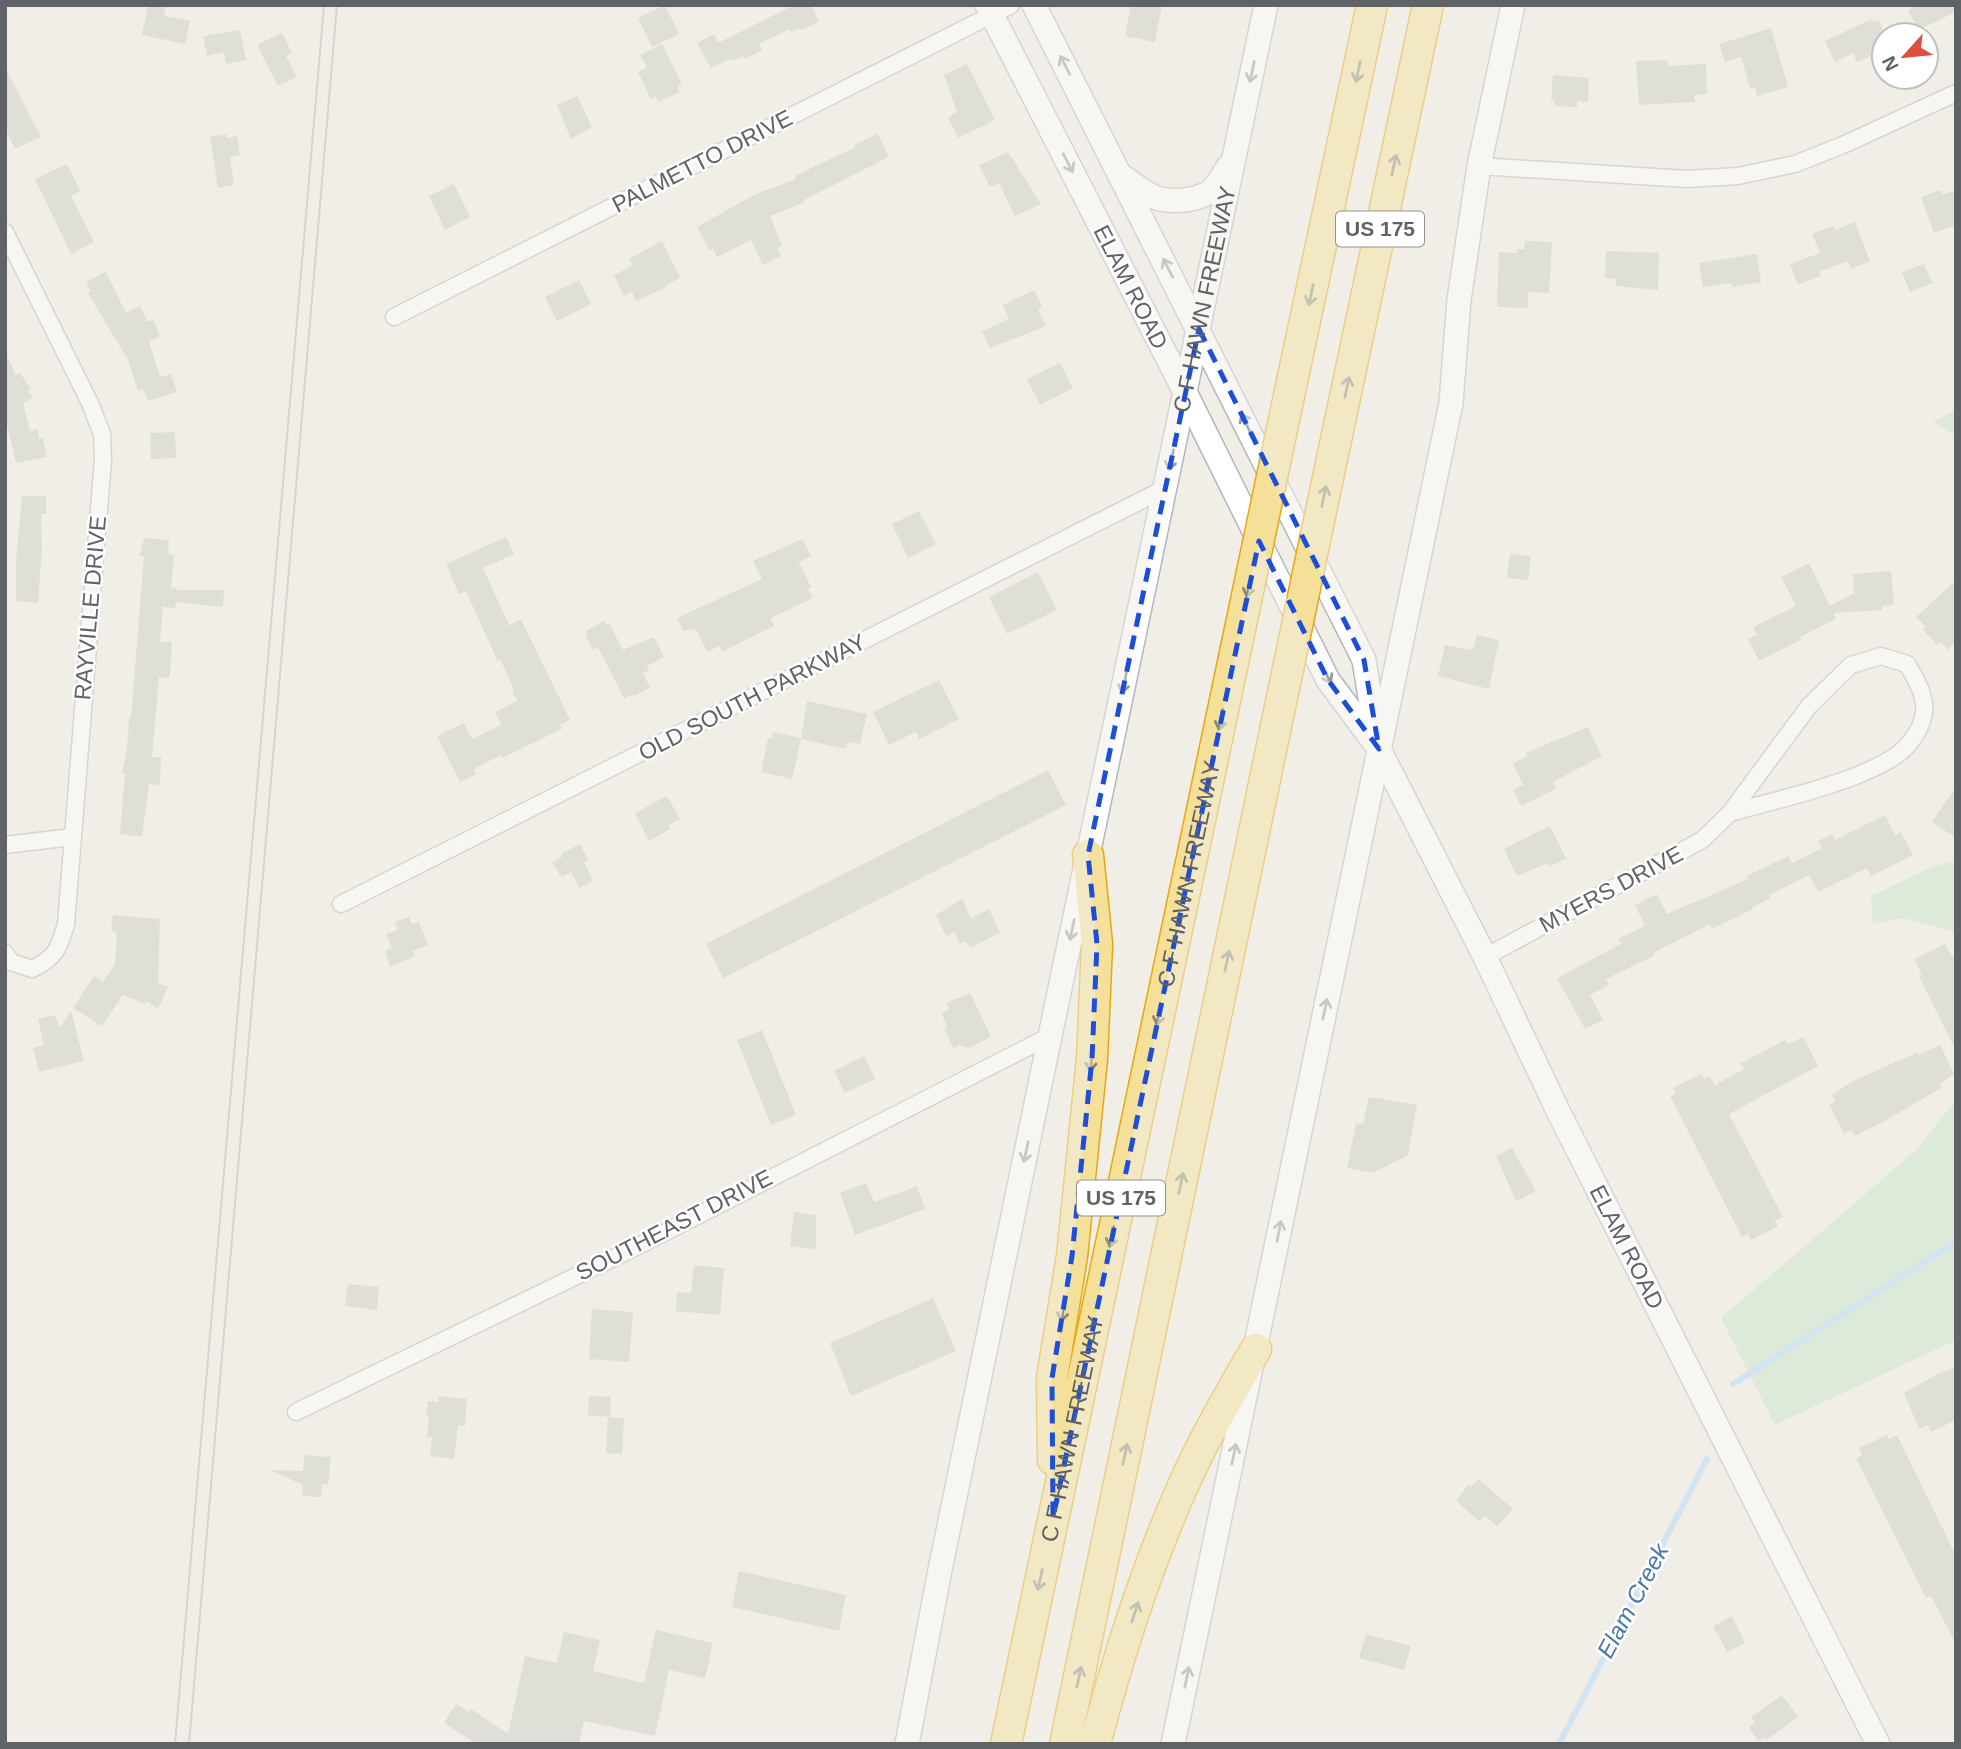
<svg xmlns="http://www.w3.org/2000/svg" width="1961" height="1749" font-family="Arial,sans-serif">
<rect width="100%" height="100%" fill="#f0eee7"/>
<!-- green -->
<path fill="#c6e5c7" d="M1956,409V436L1933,422Z
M1956,861V937L1951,931L1903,918L1873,924L1871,896L1932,867Z
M1956,1100V1340L1775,1425L1721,1318L1915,1151Z"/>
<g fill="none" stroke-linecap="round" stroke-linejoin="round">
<!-- stream -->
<path stroke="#aed7f9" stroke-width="6" d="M1733,1384L1956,1242
M1559,1744L1707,1459"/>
</g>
<!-- building -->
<path fill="#cbc9c4" d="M148,5H166L164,16L190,21L185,44L142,35Z
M665,5L679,34L652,47L638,18Z
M794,5H811L819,22L801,30L800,28L791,32L790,29L759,44L762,50L744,59L743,56L733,61L732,58L711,68L697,43L714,34L718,43Z
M1131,5H1162L1155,42L1125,36Z
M1917,5H1956V12L1918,30L1908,10Z
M1872,19L1873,22L1878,20L1884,32V51L1857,62L1853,53L1835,62L1825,41Z
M1771,28L1788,87L1757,96L1755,87L1750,88L1741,57L1725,62L1719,44Z
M240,30L246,60L226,64L224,52L207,56L203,36Z
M282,33L292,53L286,56L297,77L278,86L257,45Z
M662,44L682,84L677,86L680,92L659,102L656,97L651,99L638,72L647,67L640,55Z
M1667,60L1668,66L1706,64L1707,94L1694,95L1695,102L1639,105L1636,61Z
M967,64L995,120L958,138L948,117L957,112L944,75Z
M5,67L41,137L15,149L5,129Z
M1553,75L1589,78L1588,102L1577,101V107L1554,106L1555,101H1551Z
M577,96L592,127L571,139L557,105Z
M226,134L227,138L237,136L240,155L230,157L234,185L218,188L210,137Z
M878,134L889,157L804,200L805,202L770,216L782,246L777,249L781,256L763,265L751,240L717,257L713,248L709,250L697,227L756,194L796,179L795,176L855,147L854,145Z
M1008,152L1041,204L1015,216L999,183L990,187L979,165Z
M67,164L80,191L71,196L94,242L71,254L35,179Z
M454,184L470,217L445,230L429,196Z
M1940,190L1942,195L1956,190V225L1934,233L1921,197Z
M1855,222L1870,261L1851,269L1848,261L1819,272L1821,276L1798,285L1790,264L1820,253L1812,234L1833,226L1835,230Z
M662,241L680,278L666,285L667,287L636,301L632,292L624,296L614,275L632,266L629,259Z
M1525,241L1552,242L1549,293L1528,292V308L1497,307L1499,252L1518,253V249H1524Z
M1606,251L1659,253L1658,290L1616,286V279L1605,278Z
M1757,254L1761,282L1732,287L1731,283L1703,287L1699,263Z
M1924,264L1933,283L1910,292L1902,272Z
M106,272L126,313L140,306L148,322L153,320L160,336L149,342L160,377L171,374L177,392L148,401L143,389L138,391L128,360L88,293L91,291L86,282Z
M579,280L591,304L557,321L545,297Z
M1034,290L1042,307L1038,309L1046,326L990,348L982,331L1009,319L1003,305Z
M5,352L16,375L20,373L31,389L28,390L33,398L23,403L30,431L38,429L39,438H43L47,457L16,463L5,417Z
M1060,363L1073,388L1040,405L1027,379Z
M175,432L176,458L151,459L150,433Z
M22,496H46V514H41L42,547L38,603L16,601V561Z
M919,511L936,544L908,558L892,524Z
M506,537L514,554L483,568L509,625L521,619L570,720L560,725L562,729L502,758L501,755L474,769L476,774L460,782L437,736L464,723L472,739L501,725L495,712L517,701L512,690L514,689L500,659L497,660L466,591L459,594L446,564Z
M144,538L169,540L168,554L174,555L171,587L177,588V590H224L223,607L176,602L175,608L163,607L160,642H172L170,671L169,678L159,677L152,757H161L160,785L149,784L142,837L120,834L125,773H122L127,750L129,718H131L144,556H140Z
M802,539L811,556L799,562L811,587L808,589L813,598L771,618L774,626L722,652L720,646L707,652L696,629L683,631L677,618L762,579L753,561Z
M1510,554L1531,556L1528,580L1507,578Z
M1809,563L1830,606L1854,593L1853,574L1891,571L1894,605L1882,606V610L1834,613L1836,619L1800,637L1801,640L1759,661L1748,639L1757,635L1753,627L1796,606L1781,577Z
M1038,572L1057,610L1007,634L989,597Z
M1956,580V642L1948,650L1941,642L1937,645L1923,630L1926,627L1916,617Z
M604,621L606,625L609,623L623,650L654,637L664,657L647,666L649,670L643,673L650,688L634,696L633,694L624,698L598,647L593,650L585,634L587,633L586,631Z
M1477,635L1499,640L1489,689L1438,676L1445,645L1473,650Z
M939,680L959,719L919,739L916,732L889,745L873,712Z
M807,701L867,714L860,744L848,742L846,749L801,739L792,779L761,772L768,738H772L773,732L801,738Z
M1588,727L1602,756L1553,782L1556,789L1521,806L1513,790L1523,785L1513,763L1528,756L1526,753Z
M1048,770L1066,805L723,978L706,944Z
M1956,787V838L1932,822Z
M667,796L680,819L668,825L670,829L649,841L635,813Z
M1885,815L1895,835L1901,832L1913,855L1871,876L1867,868L1818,892L1809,875L1769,895L1770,898L1752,907L1753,909L1712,929L1710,924L1654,952L1655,955L1606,979L1609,985L1590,995L1603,1020L1585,1029L1557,978L1621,944L1618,939L1645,926L1635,905L1657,894L1667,914L1748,879L1747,876L1788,856L1792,863L1822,848L1818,841L1832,834L1835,840Z
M1550,826L1566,859L1550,866L1548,863L1517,876L1504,849Z
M580,844L588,860L584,862L593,881L579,888L571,872L561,877L552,862L562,857L561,854Z
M962,899L971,918L989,909L1000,933L970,948L966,941L960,944L954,932L946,936L936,915Z
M113,915L160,919L158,983L168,987L158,1009L146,1001L145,1004L123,995L102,1026L73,1008L94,976L103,982L115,964L117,936L115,932L111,931Z
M409,917L412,924L419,922L428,945L413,951L415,956L390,967L385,951L392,948L386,934L398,930L395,922Z
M1945,944L1952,957L1956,956V1051L1919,976L1922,975L1914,959Z
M970,993L991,1037L969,1048L959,1045L953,1048L944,1028L947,1027L942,1014L949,1008L946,1003Z
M71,1011L84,1061L39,1072L33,1048L44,1045L38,1019L55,1015L60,1028Z
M762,1030L796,1115L771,1125L737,1040Z
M1803,1037L1818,1066L1729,1114L1783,1217L1775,1221L1778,1226L1751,1240L1748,1234L1742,1237L1670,1096L1676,1093L1673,1088L1701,1074L1704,1079L1710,1076L1715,1085L1744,1069L1741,1063L1786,1040L1788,1044Z
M1940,1045L1954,1074L1940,1084L1941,1088L1883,1122L1854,1136L1851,1130L1844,1134L1829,1104L1835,1102L1832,1095L1853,1081L1918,1052L1919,1055Z
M864,1056L875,1079L845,1093L834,1071Z
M1369,1097L1417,1105L1408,1155L1372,1173L1347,1168L1356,1123L1363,1124Z
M1512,1148L1536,1191L1516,1201L1496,1156Z
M866,1183L874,1202L917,1186L925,1209L855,1235L840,1193Z
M794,1212L816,1215V1249L790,1246Z
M694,1265L724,1268L720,1315L676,1311L677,1292L691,1293Z
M348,1284L379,1287L377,1310L345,1306Z
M933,1298L956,1351L851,1396L830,1343Z
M592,1309L633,1312L629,1362L589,1359Z
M1956,1367V1420L1931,1432L1928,1425L1919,1429L1904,1393L1937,1374Z
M439,1396L467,1399L465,1426L458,1425L454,1459L430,1456L432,1437H427L429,1417L426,1416L428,1401L438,1402Z
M589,1396L611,1397L610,1417L588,1415Z
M608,1417L624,1418L622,1454L606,1453Z
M1887,1435L1889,1439L1897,1435L1956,1556V1644L1931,1596L1926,1598L1856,1458L1862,1455L1859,1448Z
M304,1455L331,1457L328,1485L322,1484L321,1497L302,1496L303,1485L270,1470L303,1471Z
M1479,1479L1513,1509L1497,1526L1485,1516L1480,1522L1456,1501L1468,1485L1471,1487Z
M739,1571L846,1595L839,1631L732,1607Z
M1732,1616L1745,1643L1727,1652L1713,1626Z
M656,1630L713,1643L705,1678L669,1670L655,1736L584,1721L579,1744H477L444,1723L456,1704L469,1712L471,1709L508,1734L525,1656L557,1663L564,1632L600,1640L593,1671L644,1683Z
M1366,1634L1411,1646L1404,1670L1359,1658Z
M1782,1695L1798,1717L1766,1740L1764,1737L1758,1741L1749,1727L1755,1723L1751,1717Z"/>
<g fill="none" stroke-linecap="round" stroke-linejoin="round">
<!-- minor casing -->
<g stroke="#b4b7bb" stroke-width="19">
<path id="minor" d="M1479,166L1687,179L1738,176L1795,164L1843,145L1956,93
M5,232L90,403L102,434L103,459L66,924C59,948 56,958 32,969L11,962L5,953
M394,317L1011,5
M1881,656L1907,664C1914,676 1922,689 1924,703C1927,723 1910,747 1894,757C1852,784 1779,799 1730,813L1809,706L1851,665Z
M5,845L72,837
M341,904L1164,489
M1485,957L1702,840L1730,813
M296,1412L640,1245L1050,1036"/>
</g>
<!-- secondary casing -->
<g stroke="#b4b6bb" stroke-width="26">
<g id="secondary">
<path d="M987,5L1186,394L1328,680L1379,749L1485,957L1558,1111L1878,1744"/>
<path d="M1034,5L1364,660L1376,735"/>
<path d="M1122,176C1132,183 1143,192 1154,197C1169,203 1193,201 1208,193C1217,187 1222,176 1228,167"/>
<path id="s1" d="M907,1744L940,1570L1050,1036L1266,5"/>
<path d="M1173,1744L1451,403L1459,300L1479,166L1513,5"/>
</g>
</g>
<!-- motorway casing -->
<g stroke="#e6a811" stroke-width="33">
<g id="motorway">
<path d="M1293,377L1372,5"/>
<path d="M1333,454L1428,5"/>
<path d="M1053,1460L1052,1378L1072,1256L1092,1059L1097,944L1088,855"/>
<path id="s2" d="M1006,1744L1235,653"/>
<path d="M1065,1744L1275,731"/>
<path d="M1095,1744C1118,1657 1146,1568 1183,1486C1204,1438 1230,1394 1256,1349"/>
</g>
</g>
<!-- minor -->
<use href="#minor" stroke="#fff" stroke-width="16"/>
<!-- secondary -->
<use href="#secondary" stroke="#fff" stroke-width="23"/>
<!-- motorway -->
<use href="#motorway" stroke="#f5e099" stroke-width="30"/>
<!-- tram -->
<path stroke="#b5b6b6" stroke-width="2" d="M175,1744L324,5
M189,1744L337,5"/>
<!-- motorway-bridge casing -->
<g stroke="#e6a811" stroke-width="33" stroke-linecap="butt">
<path id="motorway-bridge" d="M1235,653L1293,377
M1275,731L1333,454"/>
</g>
<!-- motorway-bridge -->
<use href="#motorway-bridge" stroke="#f5e099" stroke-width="30"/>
</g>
<!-- one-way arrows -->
<defs><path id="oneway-shaft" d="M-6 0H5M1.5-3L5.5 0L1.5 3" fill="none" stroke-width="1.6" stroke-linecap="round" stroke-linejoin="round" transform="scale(1.75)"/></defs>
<g stroke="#97999c">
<use href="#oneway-shaft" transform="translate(1065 65) rotate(-117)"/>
<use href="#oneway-shaft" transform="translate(1252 72) rotate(102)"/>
<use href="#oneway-shaft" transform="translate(1068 163) rotate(63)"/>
<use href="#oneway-shaft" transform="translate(1168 268) rotate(-117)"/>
<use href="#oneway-shaft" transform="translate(1246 423) rotate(-116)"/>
<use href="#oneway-shaft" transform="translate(1171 460) rotate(103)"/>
<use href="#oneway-shaft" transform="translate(1326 674) rotate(61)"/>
<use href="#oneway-shaft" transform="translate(1124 683) rotate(102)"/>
<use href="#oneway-shaft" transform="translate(1072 930) rotate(102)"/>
<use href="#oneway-shaft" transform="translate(1325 1009) rotate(-78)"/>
<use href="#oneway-shaft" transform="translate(1026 1152) rotate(102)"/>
<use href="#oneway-shaft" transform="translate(1279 1231) rotate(-79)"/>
<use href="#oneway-shaft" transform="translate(1234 1454) rotate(-78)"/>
<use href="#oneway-shaft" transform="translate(1187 1677) rotate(-78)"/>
</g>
<g stroke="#8c8875">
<use href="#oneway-shaft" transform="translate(1358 72) rotate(102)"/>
<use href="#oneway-shaft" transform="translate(1394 165) rotate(-78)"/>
<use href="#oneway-shaft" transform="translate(1311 295) rotate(102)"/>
<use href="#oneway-shaft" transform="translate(1347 387) rotate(-78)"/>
<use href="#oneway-shaft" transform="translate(1324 496) rotate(-78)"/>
<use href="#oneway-shaft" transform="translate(1249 587) rotate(102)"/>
<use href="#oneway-shaft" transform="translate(1221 720) rotate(102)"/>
<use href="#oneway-shaft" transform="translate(1227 961) rotate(-78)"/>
<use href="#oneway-shaft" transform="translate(1159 1015) rotate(102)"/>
<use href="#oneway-shaft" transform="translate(1091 1061) rotate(94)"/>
<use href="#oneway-shaft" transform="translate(1181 1183) rotate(-78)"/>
<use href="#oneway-shaft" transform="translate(1112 1237) rotate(102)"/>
<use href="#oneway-shaft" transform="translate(1063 1311) rotate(99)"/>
<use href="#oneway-shaft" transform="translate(1125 1454) rotate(-78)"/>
<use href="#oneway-shaft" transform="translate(1040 1580) rotate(102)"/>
<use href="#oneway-shaft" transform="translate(1135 1612) rotate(-72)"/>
<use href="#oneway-shaft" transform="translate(1079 1677) rotate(-78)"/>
</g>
<!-- marked area -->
<path d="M0 0H1961V1749H0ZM1199,329L1364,660L1379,749L1328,680L1259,541L1053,1518L1052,1378L1072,1256L1092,1059L1097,944L1088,855Z" fill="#f0eee7" fill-opacity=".55" fill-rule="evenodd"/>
<path fill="none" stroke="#1d4ed8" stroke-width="5" stroke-dasharray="14 9" stroke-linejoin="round" d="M1199,329L1364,660L1379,749L1328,680L1259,541L1053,1518L1052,1378L1072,1256L1092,1059L1097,944L1088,855Z"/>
<g text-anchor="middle" stroke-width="5" stroke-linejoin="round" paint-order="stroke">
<!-- shield labels -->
<g fill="#fff" stroke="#8f9194" stroke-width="2">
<rect x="1336" y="211.5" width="88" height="35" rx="5"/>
<rect x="1077" y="1180.5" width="88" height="35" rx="5"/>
</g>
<g font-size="21" font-weight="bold" fill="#5f6266">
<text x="1380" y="236">US 175</text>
<text x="1121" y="1205">US 175</text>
</g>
<!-- street labels -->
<g font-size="23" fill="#5f6266" stroke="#fff">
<text transform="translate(702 161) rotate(-27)" y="8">PALMETTO DRIVE</text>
<text transform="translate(1131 287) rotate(63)" y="8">ELAM ROAD</text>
<text dy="8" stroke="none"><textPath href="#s1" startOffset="1475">C F HAWN FREEWAY</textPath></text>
<text transform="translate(90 608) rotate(-85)" y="8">RAYVILLE DRIVE</text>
<text transform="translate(752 697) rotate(-27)" y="8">OLD SOUTH PARKWAY</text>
<text dy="8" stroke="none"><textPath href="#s2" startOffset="889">C F HAWN FREEWAY</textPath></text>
<text transform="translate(1611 889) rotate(-28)" y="8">MYERS DRIVE</text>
<text transform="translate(674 1225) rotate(-27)" y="8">SOUTHEAST DRIVE</text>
<text transform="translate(1627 1247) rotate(63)" y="8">ELAM ROAD</text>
<text dy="8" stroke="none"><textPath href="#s2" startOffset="322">C F HAWN FREEWAY</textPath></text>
</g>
<!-- water labels -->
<g font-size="24" font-style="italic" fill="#4b78ab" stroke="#fff">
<text transform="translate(1633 1601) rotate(-62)" y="8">Elam Creek</text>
</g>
</g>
<!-- border -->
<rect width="1961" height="1749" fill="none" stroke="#5f6266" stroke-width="14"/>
<!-- north arrow -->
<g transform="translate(1905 56) rotate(243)"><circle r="33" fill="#ffffff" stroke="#bfc0c2" stroke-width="2"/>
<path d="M0-5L12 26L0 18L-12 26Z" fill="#dd5040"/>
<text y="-10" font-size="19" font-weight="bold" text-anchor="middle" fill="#5f6266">N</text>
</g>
</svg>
